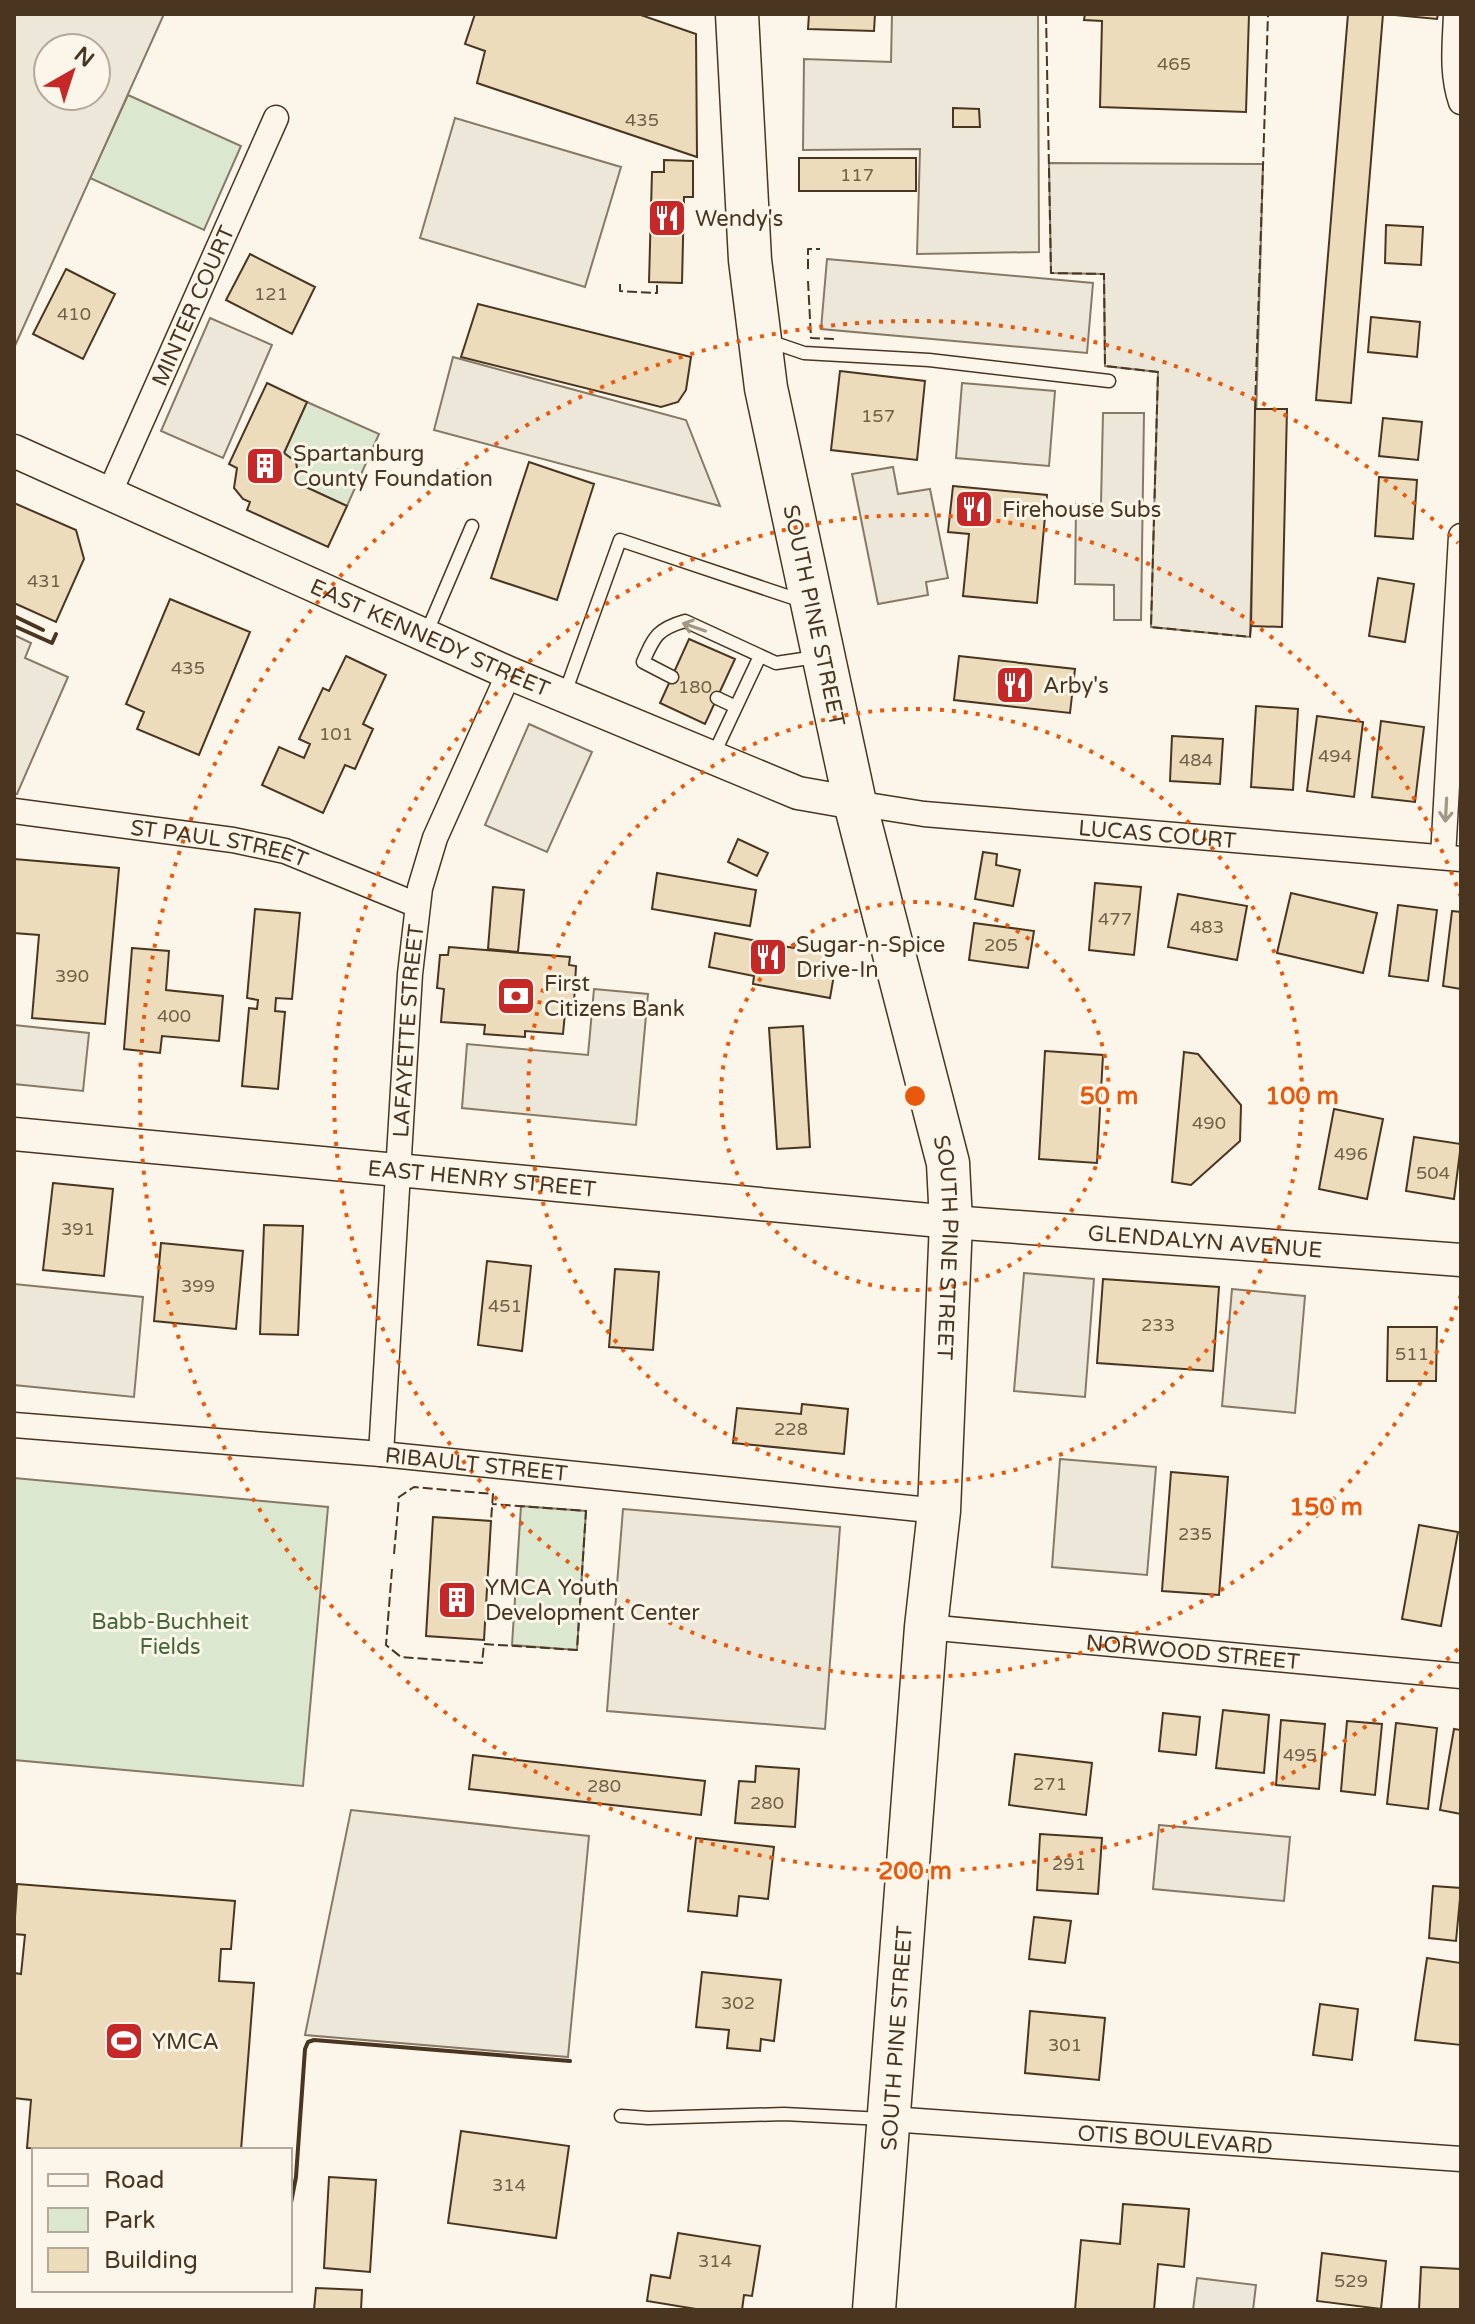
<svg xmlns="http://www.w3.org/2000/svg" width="1475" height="2324" font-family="'Varela Round',sans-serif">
<rect width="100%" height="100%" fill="#fbf6e9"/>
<!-- green -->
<path fill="#dce7d0" stroke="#887966" stroke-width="2" d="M128,95L241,146L204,230L90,178Z
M307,402L379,434L347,506L295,482L298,475L296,462L284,453Z
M14,1478L328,1507L303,1786L14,1760Z
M521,1506L586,1511L577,1650L512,1645Z"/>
<!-- parking -->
<path fill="#ede7d9" stroke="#887966" stroke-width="2" fill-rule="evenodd" d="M14,14H164L14,348ZM48,48H96V96H48Z
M892,14H1038L1039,252L917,254L920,149L803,150L804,59L891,62Z
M455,118L621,167L585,287L420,238Z
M1049,163L1263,164L1250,637L1151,627L1158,372L1105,366L1104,274L1051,273Z
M827,259L1093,283L1087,353L821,329Z
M210,318L272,345L223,458L161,431Z
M453,357L686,420L720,506L434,430Z
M962,383L1055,391L1049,466L956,458Z
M1103,413H1144L1141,620H1114V585L1075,584L1076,504H1101Z
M893,467L898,494L930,489L948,578L926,582L928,595L878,604L852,474Z
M14,635L31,643L25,658L68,677L17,794H14Z
M529,724L592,752L547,852L485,825Z
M594,989L648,994L636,1125L462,1108L467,1044L588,1055Z
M14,1025L89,1033L83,1091L14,1084Z
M1024,1273L1094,1279L1085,1397L1014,1391Z
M14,1284L143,1297L134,1397L14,1385Z
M1232,1289L1305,1296L1295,1413L1222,1406Z
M1060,1459L1156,1467L1147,1575L1052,1567Z
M623,1509L840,1527L825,1729L607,1711Z
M351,1810L589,1836L568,2057L305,2035Z
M1159,1825L1290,1837L1284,1901L1153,1889Z
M1197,2278L1256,2285L1253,2310H1193Z"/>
<!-- building -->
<path fill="#ecdcbc" stroke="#4a3520" stroke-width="2" d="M475,14H638L696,34L697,157L477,83L485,51L465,44Z
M809,14H875L874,31L808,29Z
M1085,14H1249L1246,112L1100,107L1102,21L1084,20Z
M1348,14H1383L1351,403L1316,400Z
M1384,14H1438L1437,19Z
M953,108L979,109L980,127H953Z
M799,158H916V191H799Z
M664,160L693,161V197H684L682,283L649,282L652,172H664Z
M1386,225L1423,227L1421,265L1385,263Z
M250,254L315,287L292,334L226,300Z
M66,269L115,294L83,359L33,334Z
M478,304L691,357L686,390L678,402L661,407L461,357Z
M1371,317L1420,322L1417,357L1368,352Z
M840,371L925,381L917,460L831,450Z
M267,383L307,402L284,453L296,462L298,475L295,482L347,506L328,547L247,510L250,502L243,499L234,488L237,468L229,464Z
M1255,409H1287L1282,627L1251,626Z
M1383,418L1422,422L1418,460L1379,456Z
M529,462L594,484L557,600L491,578Z
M1379,477L1417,480L1413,539L1375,536Z
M953,486L1047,495L1037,603L963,596L969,534L948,532Z
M14,503L76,530L84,559L56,622L14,603Z
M1378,578L1414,584L1405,642L1369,636Z
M170,599L250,632L199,755L137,729L144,712L126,704Z
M689,639L735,659L705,724L660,703Z
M346,656L386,675L363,724L373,729L355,769L345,765L323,813L262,785L279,747L304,758L310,744L299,739L323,688L329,691Z
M959,656L1075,669L1070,713L954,700Z
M1256,706L1298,709L1293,790L1251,787Z
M1317,716L1363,722L1354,797L1307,791Z
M1381,721L1424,727L1415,802L1372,797Z
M1172,736L1223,739L1220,784L1170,781Z
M738,839L768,853L757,876L728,862Z
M983,852L997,854L996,865L1020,870L1013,906L975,899Z
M14,859L119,868L105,1024L32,1018L39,935L14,933Z
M657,873L756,890L750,926L652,909Z
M1095,883L1141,887L1134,955L1089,950Z
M493,887L524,890L518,952L488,949Z
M1291,893L1377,913L1363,973L1277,953Z
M1178,894L1247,906L1237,960L1168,947Z
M1398,905L1437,910L1428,981L1389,976Z
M255,909L300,913L292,999L276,998L275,1011L285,1012L278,1089L242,1086L249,1008L257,1009L258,1000L247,998Z
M1452,911L1461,912V989L1443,986Z
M974,923L1034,931L1028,968L969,960Z
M715,933L794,948L796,940L828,946L824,967L835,969L830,998L753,984L754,976L709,967Z
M449,947L570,957L569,965L576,966L574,1003L566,1002L563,1034L525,1031V1037L484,1034L485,1025L441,1022L444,989L437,988L440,955H448Z
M132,948L169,951L166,990L223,996L219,1041L162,1036L160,1053L124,1049Z
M803,1026L810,1147L777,1149L769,1028Z
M1045,1051L1103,1055L1097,1163L1039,1159Z
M1184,1052L1198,1054L1241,1105L1240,1141L1191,1185L1172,1182Z
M1334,1109L1383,1119L1367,1199L1319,1189Z
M1414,1137L1461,1144L1454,1199L1406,1191Z
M53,1183L113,1189L104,1276L43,1270Z
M264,1225L303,1226L298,1335L260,1334Z
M161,1243L243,1251L236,1329L154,1321Z
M487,1261L531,1266L522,1351L478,1345Z
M615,1269L659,1272L653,1350L609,1347Z
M1103,1279L1219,1287L1213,1371L1097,1363Z
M1388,1327H1437L1436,1381H1387Z
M802,1404L848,1409L844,1454L733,1443L737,1408L801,1414Z
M1171,1472L1228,1477L1219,1595L1162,1591Z
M433,1517L491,1521L484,1640L426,1636Z
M1419,1525L1458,1532L1441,1626L1402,1619Z
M1223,1710L1269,1715L1264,1773L1216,1768Z
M1163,1713L1200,1717L1196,1755L1159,1751Z
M1281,1720L1325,1724L1319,1789L1276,1785Z
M1347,1721L1382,1724L1375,1795L1341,1791Z
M1396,1723L1437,1728L1428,1809L1387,1804Z
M1454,1729L1461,1730V1814L1440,1810Z
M1015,1754L1092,1763L1086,1815L1009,1805Z
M473,1755L705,1781L701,1815L469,1789Z
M756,1766L799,1769L795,1827L735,1823L739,1781L755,1782Z
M1040,1834L1102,1838L1098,1894L1037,1890Z
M696,1838L774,1847L768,1899L739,1896L737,1916L688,1911Z
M17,1884L235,1901L231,1949H221L219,1981L254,1983L241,2150L27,2148L31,2100L14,2098V1973L21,1974L25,1935L14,1934Z
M1433,1886L1461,1888L1456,1941L1429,1938Z
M1034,1917L1071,1921L1065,1963L1029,1959Z
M1427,1958L1461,1963V2045L1415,2040Z
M702,1972L781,1980L774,2041L761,2039L760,2051L727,2048L729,2030L696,2027Z
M1320,2004L1358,2009L1352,2060L1313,2055Z
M1030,2011L1105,2018L1099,2080L1025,2073Z
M461,2131L569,2146L556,2238L448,2223Z
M329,2177L376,2180L370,2272L324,2268Z
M1123,2204L1189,2209L1184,2267L1158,2264L1154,2310H1075L1081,2240L1120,2244Z
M678,2233L760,2246L752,2296L744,2295L742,2310H702L647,2301L651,2275L670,2278Z
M1322,2253L1386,2261L1381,2309L1317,2301Z
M1421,2267L1461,2269V2310H1419Z
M316,2288L362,2290L361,2310H314Z"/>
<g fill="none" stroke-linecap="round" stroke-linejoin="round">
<!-- lane casing -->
<g stroke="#4a3520" stroke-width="15">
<path id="lane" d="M769,341L804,353L929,360L1109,381
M426,634L472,526
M672,677L643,662C654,637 657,629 685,621L776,663L816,657
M565,693L620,540L805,602
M717,698L736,707
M712,758L760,656
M621,2116L648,2118L784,2114L883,2119"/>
</g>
<!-- street casing -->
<g stroke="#4a3520" stroke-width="27">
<g id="street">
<path d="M1456,14C1455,44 1451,73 1461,102"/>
<path id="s1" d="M109,494L276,118"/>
<path id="s2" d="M855,803L924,814L1461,859"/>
<path id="s3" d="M14,811L233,840L285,851L417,905"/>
<path d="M1443,857L1461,536"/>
<path id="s4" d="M14,1425L381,1454L939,1511"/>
<path id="s5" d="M381,1454L410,974L420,888L435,838L509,673"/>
<path id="s6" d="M926,1627L1461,1676"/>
<path id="s7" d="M890,2119L1461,2159"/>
</g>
</g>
<!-- secondary casing -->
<g stroke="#4a3520" stroke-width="35">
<g id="secondary">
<path id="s8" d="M14,451L509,673L798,793L855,803"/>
<path id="s9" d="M14,1134L951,1222L1461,1260"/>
</g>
</g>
<!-- highway casing -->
<g stroke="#4a3520" stroke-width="45">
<g id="highway">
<path id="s10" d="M737,14L750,260L766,388L855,803L948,1163L951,1222L939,1511L926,1627L874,2310"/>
</g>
</g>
<!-- lane -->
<use href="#lane" stroke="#fbf6e9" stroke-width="12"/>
<!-- street -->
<use href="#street" stroke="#fbf6e9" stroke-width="24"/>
<!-- secondary -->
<use href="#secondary" stroke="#fbf6e9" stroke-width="32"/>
<!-- highway -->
<use href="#highway" stroke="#fbf6e9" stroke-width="42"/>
<!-- fence -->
<path stroke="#4a3520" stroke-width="2" stroke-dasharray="10 4" stroke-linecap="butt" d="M1046,14L1051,273L1104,274L1105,366L1158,372L1151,627L1250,637L1251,626
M808,269V249H820
M808,281L811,338L834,339
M620,284V291L657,293V282
M1255,409L1268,14
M394,1554L399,1497L414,1487L493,1494L491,1521
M392,1569L386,1645L401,1657L482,1663L484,1644
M484,1644L577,1650L586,1511L492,1504"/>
<!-- wall -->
<path stroke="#4a3520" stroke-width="4" d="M14,616L43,630
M14,626L52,643L56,634
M290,2208L296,2177L305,2049L308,2042L314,2040L570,2061"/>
</g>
<!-- one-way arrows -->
<defs><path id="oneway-shaft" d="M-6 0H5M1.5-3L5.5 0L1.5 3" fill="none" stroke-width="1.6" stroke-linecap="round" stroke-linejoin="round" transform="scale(2)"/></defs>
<g stroke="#a29684">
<use href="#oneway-shaft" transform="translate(694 627) rotate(-161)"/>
<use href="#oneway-shaft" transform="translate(1446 810) rotate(93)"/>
</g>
<!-- distance rings -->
<g fill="none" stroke="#e8590c" stroke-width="4" stroke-dasharray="4 8">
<circle cx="915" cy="1096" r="194"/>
<circle cx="915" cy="1096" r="387"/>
<path d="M1461 1295A581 581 0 1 1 1461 897"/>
<path d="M1458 1649A775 775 0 1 1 1458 543"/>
</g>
<!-- icons -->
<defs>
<g id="restaurant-square" transform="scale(2)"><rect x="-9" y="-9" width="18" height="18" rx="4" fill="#c62828" stroke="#fbf6e9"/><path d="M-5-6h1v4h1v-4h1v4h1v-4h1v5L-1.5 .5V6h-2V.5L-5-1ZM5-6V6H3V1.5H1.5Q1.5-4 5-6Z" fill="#fff"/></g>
<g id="building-square" transform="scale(2)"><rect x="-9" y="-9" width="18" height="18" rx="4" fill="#c62828" stroke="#fbf6e9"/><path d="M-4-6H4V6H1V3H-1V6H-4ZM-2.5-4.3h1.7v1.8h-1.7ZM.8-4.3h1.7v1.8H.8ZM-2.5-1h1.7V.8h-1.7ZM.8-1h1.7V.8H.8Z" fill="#fff"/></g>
<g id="bank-square" transform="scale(2)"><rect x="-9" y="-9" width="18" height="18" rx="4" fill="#c62828" stroke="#fbf6e9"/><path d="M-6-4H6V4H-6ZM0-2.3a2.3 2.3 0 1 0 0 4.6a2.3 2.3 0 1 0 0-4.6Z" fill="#fff"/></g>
<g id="stadium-square" transform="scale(2)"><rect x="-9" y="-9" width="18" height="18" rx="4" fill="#c62828" stroke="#fbf6e9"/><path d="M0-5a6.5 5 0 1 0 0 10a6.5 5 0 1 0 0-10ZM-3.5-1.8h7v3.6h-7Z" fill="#fff"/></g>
</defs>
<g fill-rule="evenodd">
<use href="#restaurant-square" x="667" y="218"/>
<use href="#building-square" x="265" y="466"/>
<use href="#restaurant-square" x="974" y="509"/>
<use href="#restaurant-square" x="1015" y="685"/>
<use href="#restaurant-square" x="768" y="957"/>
<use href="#bank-square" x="516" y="996"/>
<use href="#building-square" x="457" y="1600"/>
<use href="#stadium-square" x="124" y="2041"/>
</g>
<g text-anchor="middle" stroke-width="6" stroke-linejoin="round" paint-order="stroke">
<!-- number labels -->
<g font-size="18" fill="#725f47">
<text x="1174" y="70">465</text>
<text x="642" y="126">435</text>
<text x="857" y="181">117</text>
<text x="271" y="300">121</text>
<text x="74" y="320">410</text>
<text x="878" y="422">157</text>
<text x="44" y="587">431</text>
<text x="188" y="674">435</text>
<text x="695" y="693">180</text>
<text x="336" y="740">101</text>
<text x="1335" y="762">494</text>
<text x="1196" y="766">484</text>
<text x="1115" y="925">477</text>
<text x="1207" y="933">483</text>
<text x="1001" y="951">205</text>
<text x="72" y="982">390</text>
<text x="174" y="1022">400</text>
<text x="1209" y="1129">490</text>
<text x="1351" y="1160">496</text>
<text x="1433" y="1179">504</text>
<text x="78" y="1235">391</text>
<text x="198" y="1292">399</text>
<text x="505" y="1312">451</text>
<text x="1158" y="1331">233</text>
<text x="1412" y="1360">511</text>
<text x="791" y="1435">228</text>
<text x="1195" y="1540">235</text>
<text x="1300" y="1761">495</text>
<text x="1050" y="1790">271</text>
<text x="604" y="1792">280</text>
<text x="767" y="1809">280</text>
<text x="1069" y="1870">291</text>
<text x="738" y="2009">302</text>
<text x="1065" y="2051">301</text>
<text x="509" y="2191">314</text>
<text x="715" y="2267">314</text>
<text x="1351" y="2287">529</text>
</g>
<!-- poi labels -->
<g font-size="22" fill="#4a3520" stroke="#fbf6e9" text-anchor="start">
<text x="695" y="226">Wendy's</text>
<text x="293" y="461">Spartanburg<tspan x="293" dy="25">County Foundation</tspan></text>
<text x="1002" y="517">Firehouse Subs</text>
<text x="1043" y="693">Arby's</text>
<text x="796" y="952">Sugar-n-Spice<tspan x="796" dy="25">Drive-In</tspan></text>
<text x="544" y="991">First<tspan x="544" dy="25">Citizens Bank</tspan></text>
<text x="485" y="1595">YMCA Youth<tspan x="485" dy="25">Development Center</tspan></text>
<text x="152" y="2049">YMCA</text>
</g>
<!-- street labels -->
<g font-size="22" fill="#4a3520" stroke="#fbf6e9">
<text dy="8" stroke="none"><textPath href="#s1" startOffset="206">MINTER COURT</textPath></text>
<text dy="8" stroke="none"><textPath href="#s10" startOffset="608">SOUTH PINE STREET</textPath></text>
<text dy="8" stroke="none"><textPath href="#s8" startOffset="456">EAST KENNEDY STREET</textPath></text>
<text dy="8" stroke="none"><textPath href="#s2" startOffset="304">LUCAS COURT</textPath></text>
<text dy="8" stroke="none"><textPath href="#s3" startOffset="208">ST PAUL STREET</textPath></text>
<text dy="8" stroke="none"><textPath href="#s5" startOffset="424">LAFAYETTE STREET</textPath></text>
<text dy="8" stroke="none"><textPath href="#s9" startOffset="470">EAST HENRY STREET</textPath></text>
<text dy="8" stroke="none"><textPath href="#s9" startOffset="1196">GLENDALYN AVENUE</textPath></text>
<text dy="8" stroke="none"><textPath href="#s10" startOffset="1256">SOUTH PINE STREET</textPath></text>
<text dy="8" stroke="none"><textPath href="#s4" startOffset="464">RIBAULT STREET</textPath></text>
<text dy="8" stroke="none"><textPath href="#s6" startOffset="268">NORWOOD STREET</textPath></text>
<text transform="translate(896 2038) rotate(-86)" y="8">SOUTH PINE STREET</text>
<text dy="8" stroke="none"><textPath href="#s7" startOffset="286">OTIS BOULEVARD</textPath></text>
</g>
<!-- park labels -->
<g font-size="22" fill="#436837" stroke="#fbf6e9">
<text x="170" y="1629">Babb-Buchheit<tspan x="170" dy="25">Fields</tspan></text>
</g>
</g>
<circle cx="915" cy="1096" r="12" fill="#e8590c" stroke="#fbf6e9" stroke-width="4"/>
<g font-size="24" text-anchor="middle" font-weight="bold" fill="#e8590c" stroke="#fbf6e9" stroke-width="6" stroke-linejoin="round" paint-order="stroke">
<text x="1109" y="1104">50 m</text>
<text x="1302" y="1104">100 m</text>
<text x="1326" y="1515">150 m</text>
<text x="915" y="1879">200 m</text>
</g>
<!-- border -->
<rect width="1475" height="2324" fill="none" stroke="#4a3520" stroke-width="32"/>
<!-- legend -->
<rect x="32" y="2148" width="260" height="144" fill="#fbf6e9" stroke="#b4a999" stroke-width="2"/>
<rect x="48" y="2174" width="40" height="12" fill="#fbf6e9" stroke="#b4a999" stroke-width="2"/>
<text x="104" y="2188" font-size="24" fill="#4a3520">Road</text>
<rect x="48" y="2208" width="40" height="24" fill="#dce7d0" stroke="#b4a999" stroke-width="2"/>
<text x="104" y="2228" font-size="24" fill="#4a3520">Park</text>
<rect x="48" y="2248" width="40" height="24" fill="#ecdcbc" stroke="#b4a999" stroke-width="2"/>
<text x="104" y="2268" font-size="24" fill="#4a3520">Building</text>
<!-- north arrow -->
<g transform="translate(72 72) rotate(39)"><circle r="38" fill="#fbf6e9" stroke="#b4a999" stroke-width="2"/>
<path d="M0-6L14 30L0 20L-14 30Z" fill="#c62828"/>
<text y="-12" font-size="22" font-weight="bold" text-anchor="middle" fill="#4a3520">N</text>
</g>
</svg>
